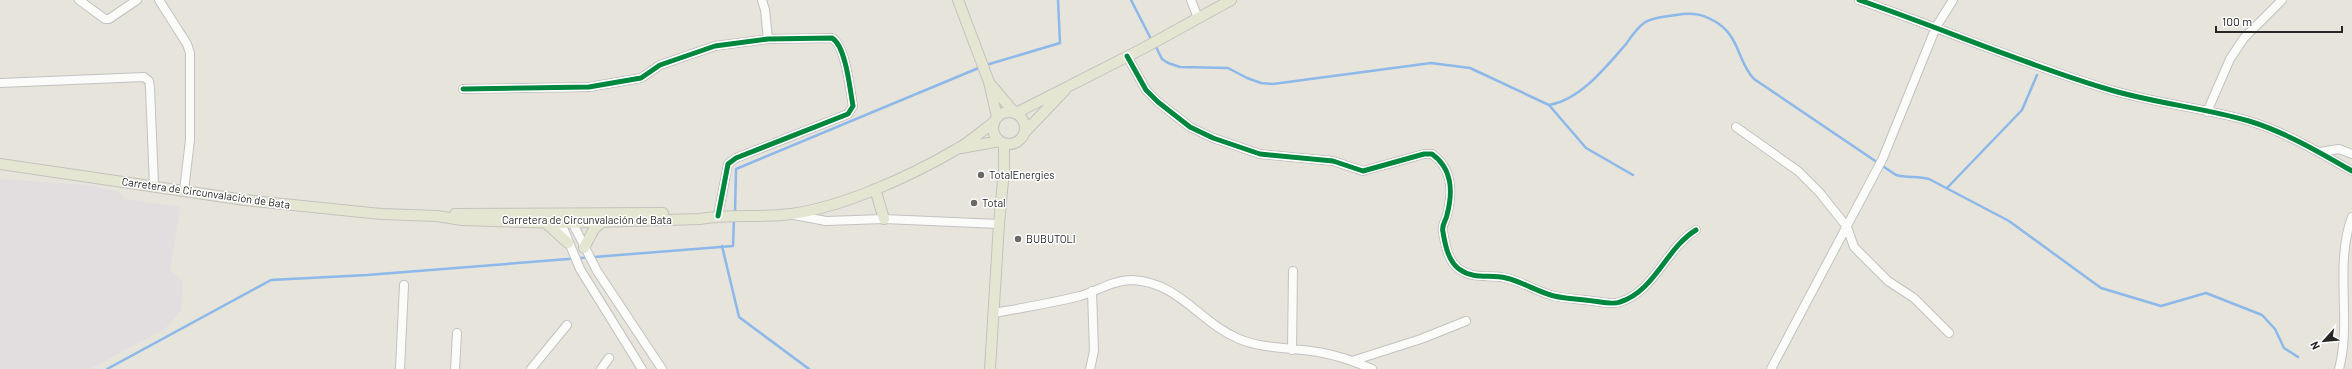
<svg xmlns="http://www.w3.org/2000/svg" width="2352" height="369" font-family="Barlow,sans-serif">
<rect width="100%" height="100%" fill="#e6e4db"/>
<!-- industrial -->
<path fill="#e2dedf" d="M0,179L89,185L119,192L125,199L180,207L170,270L183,282L181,310L165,329L89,369H0Z"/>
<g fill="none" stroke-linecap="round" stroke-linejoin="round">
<!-- stream -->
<path stroke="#8cb8ea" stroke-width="2.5" d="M1131,0L1152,41
M1155,45L1162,59L1168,63L1180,67L1228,68L1247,78L1261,83L1273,84L1431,63L1470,68L1549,105C1580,100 1606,67 1626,44C1631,37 1637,28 1644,23C1652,17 1666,17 1676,15C1693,12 1704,14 1719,24C1740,39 1738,62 1754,79L1896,175C1907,178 1917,176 1929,179L2009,221L2101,288L2161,306L2206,293L2262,315L2275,329L2284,348L2298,357
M986,65L1060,43L1058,0
M1549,105L1586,148L1633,175
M1947,188L2022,110L2037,75
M735,213L736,169L981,67
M722,246L739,317L809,369
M107,369L271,280L367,275L733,246L734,218"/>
<!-- minor casing -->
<g stroke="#c3c2c1" stroke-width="10">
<path id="minor" d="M79,0L105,19H109L137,0
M159,0L187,44L190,53V140L184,190
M762,0L765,10L768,39
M1191,0L1198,18
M1859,0C1941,28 2021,63 2104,88C2151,103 2201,107 2249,121C2285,132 2319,152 2352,171
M1127,56L1146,90L1158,102L1190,127L1213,138L1260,154L1333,161L1363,171L1424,154H1432C1453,169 1453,192 1447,215C1446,221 1441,225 1443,232C1445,244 1448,261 1459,269C1474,280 1490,274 1506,278C1523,282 1538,292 1554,296C1567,299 1581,299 1593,301C1601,302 1613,305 1620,302C1655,291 1666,248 1696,230
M0,83L144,77L149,81L150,88L154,185
M463,89L589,87L641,78L660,65L715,46L768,39L832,38C846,46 850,90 853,106L848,114L736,158L728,164L718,216
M2207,112L2230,59L2244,38L2282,0
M1736,127L1798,171L1820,193L1847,227L1854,247L1888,281L1914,298L1949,333
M2320,152L2339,149L2352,154
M794,215L826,221L884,219L999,224
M559,218L580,269L642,369
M570,218L597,271L662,369
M994,313C1022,308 1052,303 1080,296C1097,291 1114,280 1132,280C1179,282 1199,322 1239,339C1266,350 1295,347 1323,353C1340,356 1356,362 1372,369
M1292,350L1293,271
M1352,361L1421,339L1466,321
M400,369L404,285
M455,369L457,333
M531,369L567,325
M601,369L609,358
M1090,369L1094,351L1092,291
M1771,369L1883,158L1936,27L1953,0
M2339,369C2352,322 2334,265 2352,217"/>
</g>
<!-- major casing -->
<g stroke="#c3c2bf" stroke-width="12">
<path id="major" d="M958,0L989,82L997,117
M991,85L1013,111
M993 128a16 16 0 1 1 32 0a16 16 0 1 1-32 0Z
M1016,113L1142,49L1231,0
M1025,132L1065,90
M961,148L1000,141
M0,164L245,200L381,214L437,216L462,220L560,223L700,219C730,214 760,218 791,214C843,207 911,176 957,149C970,142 982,131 994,122
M875,189L884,219
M455,214L663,213
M546,223L568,243
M584,248L594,229L603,221
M990,369L999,224L1004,170V143"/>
</g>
<!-- minor -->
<use href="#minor" stroke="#fbfbfa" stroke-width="8"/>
<!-- major -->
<use href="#major" stroke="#e5e6d1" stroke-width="10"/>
<!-- cycleway casing -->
<g stroke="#fff" stroke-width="8">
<path id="cycleway" d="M1859,0C1941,28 2021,63 2104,88C2151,103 2201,107 2249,121C2285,132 2319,152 2352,171
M1127,56L1146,90L1158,102L1190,127L1213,138L1260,154L1333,161L1363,171L1424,154H1432C1453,169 1453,192 1447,215C1446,221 1441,225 1443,232C1445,244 1448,261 1459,269C1474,280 1490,274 1506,278C1523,282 1538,292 1554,296C1567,299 1581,299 1593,301C1601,302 1613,305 1620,302C1655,291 1666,248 1696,230
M463,89L589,87L641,78L660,65L715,46L768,39L832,38C846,46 850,90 853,106L848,114L736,158L728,164L718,216"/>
</g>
<!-- cycleway -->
<use href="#cycleway" stroke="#00873e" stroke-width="5"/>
</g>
<!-- markers -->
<g fill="#6a6966" stroke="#fff" stroke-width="1.5">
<circle cx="981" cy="175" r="4"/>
<circle cx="974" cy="203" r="4"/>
<circle cx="1018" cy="239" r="4"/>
</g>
<g text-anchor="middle" stroke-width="3" stroke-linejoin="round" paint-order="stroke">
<!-- poi labels -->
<g font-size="11" fill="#272727" stroke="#fff" text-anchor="start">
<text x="989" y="179">TotalEnergies</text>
<text x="982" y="207">Total</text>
<text x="1026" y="243">BUBUTOLI</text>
</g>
<!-- street labels -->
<g font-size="11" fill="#272727" stroke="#fff">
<text transform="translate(206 193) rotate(8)" y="4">Carretera de Circunvalación de Bata</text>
<text x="587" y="224">Carretera de Circunvalación de Bata</text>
</g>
</g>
<!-- north arrow -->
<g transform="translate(2324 341) rotate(243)" stroke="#ffffff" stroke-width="3" paint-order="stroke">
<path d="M0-3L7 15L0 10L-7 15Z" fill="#272727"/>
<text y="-6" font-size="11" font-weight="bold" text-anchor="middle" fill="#272727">N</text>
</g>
<!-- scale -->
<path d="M2216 26v6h126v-6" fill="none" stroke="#272727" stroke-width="2"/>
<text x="2222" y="26" font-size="12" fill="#272727" stroke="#ffffff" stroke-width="3" paint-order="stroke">100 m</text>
</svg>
